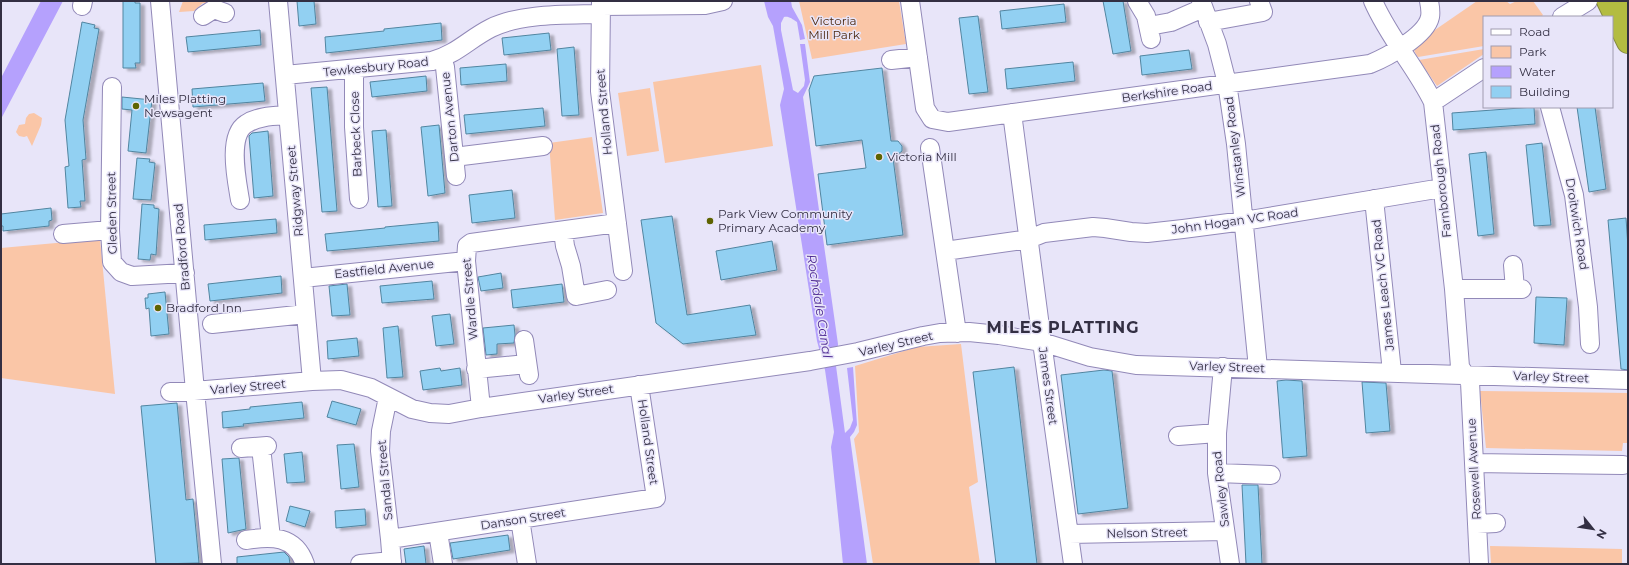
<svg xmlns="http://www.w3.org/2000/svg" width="1629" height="565" font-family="Montserrat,sans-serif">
<defs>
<filter id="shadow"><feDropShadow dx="4.5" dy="2.5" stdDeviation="1" flood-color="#0004"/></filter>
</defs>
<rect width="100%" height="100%" fill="#e8e5f9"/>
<!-- green -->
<path fill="#fac6a7" d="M183,1H208L207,4L203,3L194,11L179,12Z
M799,1H899L906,44L812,59Z
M1477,1H1506L1510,4L1517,1H1533L1543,15L1541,17H1484V46L1418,57C1414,52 1413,49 1416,43Z
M1484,49V54L1437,86L1419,60Z
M761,65L773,146L665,163L653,82Z
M650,88L659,151L627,156L618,93Z
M34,113L42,118L41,125L32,146L27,136L24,137L19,136L16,132L19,125L25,124L26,118L29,114Z
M592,137L603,213L555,220L549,143Z
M100,239L115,394L1,378V248Z
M961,344L978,482L969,487L980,564H873L854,439L859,432L855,366L917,347Z
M1480,391L1628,393V443H1623L1622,451L1486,448Z
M1490,546L1622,549V564H1491Z"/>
<!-- water -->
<path fill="#b5a1fd" d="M41,1H63L1,119V78Z
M764,1H791L792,7L802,25L805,39L800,40L797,22C792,19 789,16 784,17L781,23V30L793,90L798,93L804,86L805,80L800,44H805L810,82L803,97L838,344L836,366L845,433L850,428L853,420L847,368L853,367L857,425L854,432L850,437L867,564H843L831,447L834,432L825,370L817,341L780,105L784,89L773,26L768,17Z"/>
<!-- building -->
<path fill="#92d0f2" stroke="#5185a0" filter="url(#shadow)" d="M123,1H135V3H140V63H135L136,68H123Z
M297,1H314L316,24L299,26Z
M1103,1H1123L1131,51L1113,54Z
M1064,4L1066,22L1002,29L1000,11Z
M978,16L988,92L969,94L959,18Z
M82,22L95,25L94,28L99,29L83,120L86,159L82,160L85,201H80L81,207L68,208L65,167L69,166L65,120Z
M441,23L442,40L326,53L325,37L384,31V29Z
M260,30L261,45L188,52L186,37Z
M549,33L551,50L504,55L502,38Z
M574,47L579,115L562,116L557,49Z
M1189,50L1192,69L1142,75L1140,56Z
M1073,62L1075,81L1007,89L1005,69Z
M506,64L507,81L461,85L460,68Z
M882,68L891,141H898L902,146V151L893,158L903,235L827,245L818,174L866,168L862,140L816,146L809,90L814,76Z
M426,76L427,91L372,97L370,82Z
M263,83L265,101L193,107L192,89Z
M327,87L337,211L322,212L311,88Z
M122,97L152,100L146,153L128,151L132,110L122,109Z
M1534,107L1535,124L1453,130L1452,113Z
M1577,107H1595L1606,189L1589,192Z
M543,108L545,126L466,134L464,115Z
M439,125L445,193L428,196L421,127Z
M386,130L392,206L378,207L372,131Z
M268,131L273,196L254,198L249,136L252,133Z
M1542,143L1551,225L1534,226L1526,145Z
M1486,152L1494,234L1478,236L1469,154Z
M137,158L150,159L149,162L155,163L151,200L133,199Z
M512,190L515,218L472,223L469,195Z
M142,204L154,205V208L159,209L156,255L151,254L150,260L138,259Z
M51,208L52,220L49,221V226L3,231V226H1V214Z
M672,216L687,315L750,305L756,335L683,344L656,323L641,220Z
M1626,218L1628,247V370L1621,369L1608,220Z
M276,219L277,233L205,240L204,225Z
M438,222L439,241L327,251L325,234L385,228V227Z
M772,241L777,270L721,280L716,251Z
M501,273L503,288L481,291L478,277Z
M281,276L282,293L210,301L208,284Z
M432,281L434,299L382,303L380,286Z
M347,284L350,315L332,316L329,286Z
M562,284L564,302L513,308L511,290Z
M165,292L169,334L151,336L149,308L146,309L145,298H148V294Z
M1536,297L1567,298L1564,345L1534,343Z
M450,314L454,344L436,346L432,316Z
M514,325L515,335L514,343L497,344V354L486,355L483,328Z
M398,326L403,377L387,378L383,328Z
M357,338L359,356L328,359L327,341Z
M1014,367L1037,564H996L973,372Z
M440,368L441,371L460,368L462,385L423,390L420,371Z
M1104,370L1112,371L1128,508L1078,514L1061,375Z
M1286,380L1302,381L1307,456L1283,458L1277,381Z
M1362,382L1386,383L1390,431L1366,433Z
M332,401L361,409L356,425L327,417Z
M302,402L304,418L243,424L244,426L223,428L222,412L250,409V407Z
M177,403L186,500L193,499L199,563L156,564L141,406Z
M354,444L359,487L341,489L337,445Z
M302,452L305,482L287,483L284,454Z
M239,458L246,529L228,533L222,459Z
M1242,485H1258L1262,564H1246Z
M290,506L310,511L305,527L286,521Z
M365,509L366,525L336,528L335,511Z
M508,535L510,550L453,559L450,543Z
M424,546L426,564H406L404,549Z
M284,552L289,557L290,564H237V557Z"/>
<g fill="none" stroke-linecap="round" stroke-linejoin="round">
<!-- minor casing -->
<g stroke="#9289b8" stroke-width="20">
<path id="minor" d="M160,1L195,391L212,564
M278,1L312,381
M601,1L600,91L623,271
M910,1L925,108L932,119L948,122L1370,64C1387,57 1426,36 1430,17C1431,12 1430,6 1429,1
M1137,1L1146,16L1151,39
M1201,1L1217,44L1227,83L1236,144L1258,368
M1373,1C1389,38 1416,67 1433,102L1454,289L1460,367L1470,382L1479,564
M82,6L83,1
M601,6L705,5L723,1
M203,16L214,9L225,13
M1562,17L1588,1
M1208,22L1263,12L1259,1
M1149,26L1171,22L1203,8
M442,58L445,67L456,176
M891,60L918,57
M354,69V127L359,199
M285,75L432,61C457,54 469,39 491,28C521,13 567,15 600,14
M112,87L110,230L112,262L121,272L132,276L185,273
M1433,102L1484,68
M1550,107L1574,195L1588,307L1590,344
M1012,113L1042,342L1073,564
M930,148L945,251
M454,157L543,146
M1374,199L1392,372
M240,200C237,181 227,136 246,124C258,116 274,116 288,115
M563,231L565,246L571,266L576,296L607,290
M63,234L110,230
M1513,265L1515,289
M303,278L466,261
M1454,289H1522
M212,324L306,314
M957,333L945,251L1029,239L1044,233L1093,227L1105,228L1131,232L1147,233L1183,229L1244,221L1442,188
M524,340L529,375
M1223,367L1217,433V473L1230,564
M476,369L527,364
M170,392H182L312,381L341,380L371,388L412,409L430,413L449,414L481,408L810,361L858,352L923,336L940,333L969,332L999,335L1042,342L1090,357L1136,365L1628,380
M388,397L381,431L380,451L390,539L392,564
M481,408L466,261L467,246L471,243L617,223
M1178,436L1217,433
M261,447L271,538
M241,448L267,446
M1474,463L1623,465
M1217,473L1271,475
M520,519L527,564
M1477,524L1496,523
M438,532L443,564
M1069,534L1225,531
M390,539L656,498L639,385
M246,540C271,536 295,535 305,564
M360,564L392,561"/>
</g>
<!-- highway casing -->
<g stroke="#868b42" stroke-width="24">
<path id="highway" d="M1608,1L1628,42
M1626,1L1628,4"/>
</g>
<!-- minor -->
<use href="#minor" stroke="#fff" stroke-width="18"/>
<!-- highway -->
<use href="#highway" stroke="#b3bc41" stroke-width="22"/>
</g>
<!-- markers -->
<g fill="#5e6300" stroke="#e8e5f9" stroke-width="1.5">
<circle cx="136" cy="106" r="4"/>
<circle cx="879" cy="157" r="4"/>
<circle cx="710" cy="221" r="4"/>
<circle cx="158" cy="308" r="4"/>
</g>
<g text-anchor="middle" stroke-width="3" stroke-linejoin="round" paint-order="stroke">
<!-- park labels -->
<g font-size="12" fill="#4c2910" stroke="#e8e5f9">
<text x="834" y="25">Victoria<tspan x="834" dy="14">Mill Park</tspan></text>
</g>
<!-- street labels -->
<g font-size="12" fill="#332f43" stroke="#e8e5f9">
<text transform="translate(376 67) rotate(-6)" y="4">Tewkesbury Road</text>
<text transform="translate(1167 92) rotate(-8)" y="4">Berkshire Road</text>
<text transform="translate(604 112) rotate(-95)" y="4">Holland Street</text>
<text transform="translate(450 117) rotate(-96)" y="4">Darton Avenue</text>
<text transform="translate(356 134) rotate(-92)" y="4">Barbeck Close</text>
<text transform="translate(1235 147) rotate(-97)" y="4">Winstanley Road</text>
<text transform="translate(1441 181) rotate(-96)" y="4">Farnborough Road</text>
<text transform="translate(295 191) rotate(-95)" y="4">Ridgway Street</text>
<text transform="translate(112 213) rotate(-91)" y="4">Gleden Street</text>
<text transform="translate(1235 221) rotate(-8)" y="4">John Hogan VC Road</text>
<text transform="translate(1577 224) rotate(81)" y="4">Droitwich Road</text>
<text transform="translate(182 247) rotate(-95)" y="4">Bradford Road</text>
<text transform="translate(384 269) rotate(-6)" y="4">Eastfield Avenue</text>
<text transform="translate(1383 285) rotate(-96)" y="4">James Leach VC Road</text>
<text transform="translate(470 299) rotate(-95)" y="4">Wardle Street</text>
<text transform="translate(896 344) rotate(-13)" y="4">Varley Street</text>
<text transform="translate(1227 367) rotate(2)" y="4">Varley Street</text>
<text transform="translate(1551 377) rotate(2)" y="4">Varley Street</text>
<text transform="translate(1048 386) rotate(82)" y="4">James Street</text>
<text transform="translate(248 387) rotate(-5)" y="4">Varley Street</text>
<text transform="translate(576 394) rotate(-8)" y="4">Varley Street</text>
<text transform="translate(648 442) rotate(82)" y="4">Holland Street</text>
<text transform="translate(1474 469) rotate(-93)" y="4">Rosewell Avenue</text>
<text transform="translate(385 480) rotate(-95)" y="4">Sandal Street</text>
<text transform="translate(1221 489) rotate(-96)" y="4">Sawley Road</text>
<text transform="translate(523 519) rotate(-9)" y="4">Danson Street</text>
<text transform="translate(1147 533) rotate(-1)" y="4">Nelson Street</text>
</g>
<!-- poi labels -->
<g font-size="12" fill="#332f43" stroke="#e8e5f9" text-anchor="start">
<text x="144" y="103">Miles Platting<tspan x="144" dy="14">Newsagent</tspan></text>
<text x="887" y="161">Victoria Mill</text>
<text x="718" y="218">Park View Community<tspan x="718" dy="14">Primary Academy</tspan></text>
<text x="166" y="312">Bradford Inn</text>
</g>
<!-- water labels -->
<g font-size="13" font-style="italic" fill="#4d2992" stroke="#e8e5f9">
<text transform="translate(820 306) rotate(81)" y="5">Rochdale Canal</text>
</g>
<!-- district labels -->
<g font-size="16" font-weight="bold" letter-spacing="1" fill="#332f43" stroke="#e8e5f9">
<text x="1063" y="333">MILES PLATTING</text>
</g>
</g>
<!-- border -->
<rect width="1629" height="565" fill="none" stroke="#332f43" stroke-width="4"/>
<!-- legend -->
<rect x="1483" y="16" width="130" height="92" fill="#e8e5f9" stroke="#a09cb0"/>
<rect x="1491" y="29" width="20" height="6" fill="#ffffff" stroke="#a09cb0"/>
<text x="1519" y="36" font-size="12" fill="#332f43">Road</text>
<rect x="1491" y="46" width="20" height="12" fill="#fac6a7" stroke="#a09cb0"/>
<text x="1519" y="56" font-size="12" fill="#332f43">Park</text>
<rect x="1491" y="66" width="20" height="12" fill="#b5a1fd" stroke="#a09cb0"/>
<text x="1519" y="76" font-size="12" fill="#332f43">Water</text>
<rect x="1491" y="86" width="20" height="12" fill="#92d0f2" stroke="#a09cb0"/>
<text x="1519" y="96" font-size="12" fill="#332f43">Building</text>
<!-- north arrow -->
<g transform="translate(1593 529) rotate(120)" stroke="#e8e5f9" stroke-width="3" paint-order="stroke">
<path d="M0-3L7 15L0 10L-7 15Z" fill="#332f43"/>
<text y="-6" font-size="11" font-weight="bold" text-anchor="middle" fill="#332f43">N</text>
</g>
</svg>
